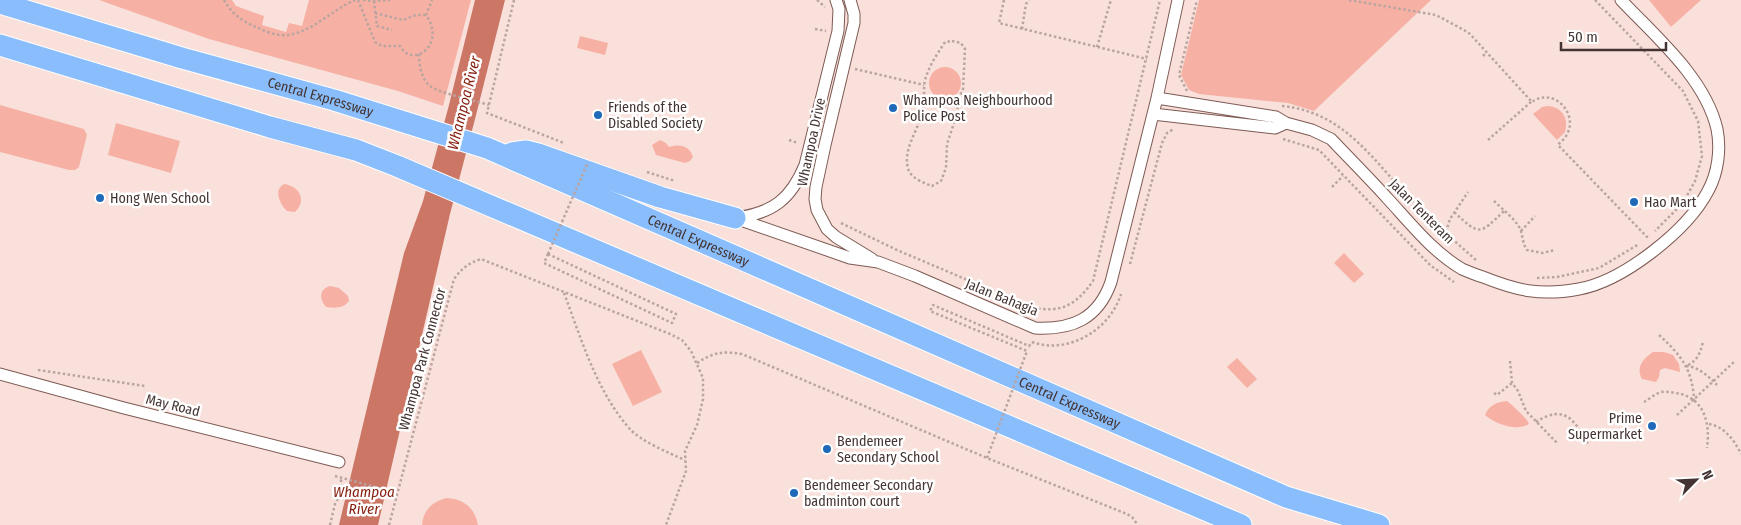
<svg xmlns="http://www.w3.org/2000/svg" width="1741" height="525" font-family="'Fira Sans Condensed',sans-serif">
<rect width="100%" height="100%" fill="#f9e0db"/>
<!-- green -->
<path fill="#f6b1a4" d="M99,0H232L236,6L264,16L262,25L286,32L289,23L302,26L309,0H471L443,106L398,91L209,39Z
M1199,0H1431L1314,111L1288,103L1199,94L1189,90L1181,75Z
M1649,0H1701L1671,27Z
M580,36L608,43L605,55L577,48Z
M929 83a16 16 0 1 1 32 0a16 16 0 1 1-32 0Z
M0,105L84,129L87,135L79,167L75,170H69L0,152Z
M1548,106C1562,107 1569,118 1565,132L1557,140L1533,114L1542,107Z
M116,123L180,141L171,173L108,155Z
M660,140L666,143L669,147C679,144 689,145 693,157L690,161L685,163L656,155L652,145Z
M284,184C300,186 307,201 295,212L287,211C280,204 273,190 284,184Z
M1344,253L1364,274L1354,283L1334,263Z
M330,286L339,288L348,296L349,301C343,309 335,308 326,307C319,299 319,289 330,286Z
M641,350L662,392L633,406L612,364Z
M1653,352H1664L1673,355L1679,364L1680,372L1665,368L1660,370L1659,377L1656,382L1642,379C1635,367 1644,358 1653,352Z
M1237,358L1257,379L1247,388L1227,367Z
M1507,401C1512,405 1527,418 1529,424C1517,432 1495,424 1485,415C1489,405 1497,402 1507,401Z
M447,498C464,499 475,508 478,525H422C423,510 433,501 447,498Z"/>
<!-- water -->
<path fill="#cc7666" d="M475,0H505L475,119L450,214L378,525H339L404,253L423,201L449,105Z"/>
<g fill="none" stroke-linecap="round" stroke-linejoin="round">
<!-- street casing -->
<g stroke="#7d5a53" stroke-width="13">
<path id="street" d="M850,0L854,14V23L825,145L816,187L815,199L817,210L827,229L836,237L872,259
M1157,98L1276,117L1286,123L1312,130L1331,139C1350,159 1370,179 1388,199C1411,224 1433,252 1462,269C1469,272 1476,275 1483,277C1518,291 1541,296 1579,289C1623,281 1687,231 1708,191C1718,173 1721,149 1717,129C1705,78 1656,37 1621,0
M1153,114L1275,128L1286,123
M735,218L850,258L878,262L915,276L1035,328C1072,330 1098,319 1111,282L1157,98L1178,0
M736,218C773,213 791,199 805,165L838,31L839,9L836,0
M0,374L124,408L339,462"/>
</g>
<!-- highway casing -->
<g stroke="#fff" stroke-width="23">
<g id="highway">
<path id="s1" d="M0,3L182,58L334,100L487,148L1286,497L1379,525"/>
<path d="M0,45L270,127L356,150L397,166L1241,525"/>
<path d="M512,153L526,151L538,154L660,197L735,218"/>
</g>
</g>
<!-- path -->
<path stroke="#baa4a0" stroke-width="2.5" stroke-dasharray="2.5 2.5" stroke-linecap="butt" d="M224,0C231,13 243,22 256,27C265,31 276,36 286,35C310,34 333,9 355,0
M358,0L375,42L382,46H400C412,69 447,45 426,15L432,0
M363,0L374,1L390,0
M514,0L487,113L564,143
M817,0L825,7
M1004,0L999,23L1147,59
M1349,0L1436,15L1464,30L1470,34L1532,102C1554,86 1580,115 1566,136C1564,140 1560,142 1558,145L1649,239
M1595,0L1683,91L1698,121L1702,156L1695,181L1683,203L1655,231
M374,1L377,26L392,30
M375,13L403,20L416,15H426
M815,29L826,31
M1022,29L1026,4L1029,0
M952,41L961,43L965,49L963,89L960,96L955,120L947,144L946,168L941,181L932,186C924,183 913,179 909,171C901,152 918,130 923,112C926,100 922,87 926,77C930,64 938,53 945,42Z
M1097,47L1111,0
M419,54C419,64 421,79 430,86C439,93 476,101 489,105
M1483,56L1487,52
M855,69L924,85
M1187,91L1179,75L1197,0
M1282,106C1348,112 1377,167 1420,209C1438,227 1458,244 1477,261
M1283,139L1319,150L1430,265L1454,282
M789,140L798,143
M1488,140L1532,101
M647,172L675,181
M1332,187L1343,176
M1494,201C1503,210 1517,220 1521,231C1523,239 1523,244 1527,250L1542,253L1555,250
M1454,212C1480,236 1479,235 1504,211
M841,223L897,250L1031,307C1061,314 1076,305 1093,281L1160,0
M1521,231L1535,216
M1446,232L1450,219L1468,192
M548,254L676,314L672,323L544,263Z
M1130,264L1162,143L1167,133L1174,129
M1537,278L1557,277L1599,268L1639,244
M564,293C581,338 596,390 629,428C640,441 669,453 685,460
M1659,335C1681,355 1693,370 1694,401
M1032,342C1068,355 1110,330 1121,294
M1510,361L1512,383L1518,391L1526,411L1558,444
M697,363C714,352 722,351 742,354L987,458L1127,514L1132,517L1138,525
M1688,365C1698,360 1700,353 1703,342
M1686,366C1699,367 1708,376 1717,385
M38,370L145,386
M1494,393L1497,395L1512,383
M1644,402C1649,399 1655,394 1661,392C1668,391 1675,393 1681,394C1706,401 1710,426 1707,448
M1677,415L1735,361
M1536,422C1566,403 1575,421 1589,446
M1709,424C1725,427 1734,440 1741,454
M335,476L397,493
M330,525L335,504L341,493V478
M389,525L454,279C462,268 469,263 481,259L670,334L682,340L691,351L703,378V399L697,425L685,451L686,471L666,525"/>
<!-- street -->
<use href="#street" stroke="#fff" stroke-width="11"/>
<!-- highway -->
<use href="#highway" stroke="#89bdfc" stroke-width="21"/>
<!-- path-bridge -->
<path stroke="#baa4a0" stroke-width="2.5" stroke-dasharray="2.5 2.5" stroke-linecap="butt" d="M548,254L588,162
M987,458L1027,351L930,311L933,305L1029,346L1032,342"/>
</g>
<!-- markers -->
<g fill="#1f69b9" stroke="#fff" stroke-width="2">
<circle cx="893" cy="108" r="5"/>
<circle cx="598" cy="115" r="5"/>
<circle cx="100" cy="198" r="5"/>
<circle cx="1634" cy="202" r="5"/>
<circle cx="1652" cy="426" r="5"/>
<circle cx="827" cy="449" r="5"/>
<circle cx="794" cy="493" r="5"/>
</g>
<g text-anchor="middle" stroke-width="5" stroke-linejoin="round" paint-order="stroke">
<!-- street labels -->
<g font-size="14" fill="#443431" stroke="#fff">
<text dy="5" stroke="none"><textPath href="#s1" startOffset="334">Central Expressway</textPath></text>
<text transform="translate(811 142) rotate(-78)" y="5">Whampoa Drive</text>
<text transform="translate(1422 211) rotate(45)" y="5">Jalan Tenteram</text>
<text dy="5" stroke="none"><textPath href="#s1" startOffset="739">Central Expressway</textPath></text>
<text transform="translate(1002 297) rotate(22)" y="5">Jalan Bahagia</text>
<text transform="translate(422 359) rotate(-75)" y="5">Whampoa Park Connector</text>
<text dy="5" stroke="none"><textPath href="#s1" startOffset="1144">Central Expressway</textPath></text>
<text transform="translate(173 405) rotate(14)" y="5">May Road</text>
</g>
<!-- poi labels -->
<g font-size="14" fill="#443431" stroke="#fff" text-anchor="start">
<text x="903" y="105">Whampoa Neighbourhood<tspan x="903" dy="16">Police Post</tspan></text>
<text x="608" y="112">Friends of the<tspan x="608" dy="16">Disabled Society</tspan></text>
<text x="110" y="203">Hong Wen School</text>
<text x="1644" y="207">Hao Mart</text>
<text x="1642" y="423" text-anchor="end">Prime<tspan x="1642" dy="16">Supermarket</tspan></text>
<text x="837" y="446">Bendemeer<tspan x="837" dy="16">Secondary School</tspan></text>
<text x="804" y="490">Bendemeer Secondary<tspan x="804" dy="16">badminton court</tspan></text>
</g>
<!-- water labels -->
<g font-size="15" font-style="italic" fill="#872111" stroke="#fff">
<text transform="translate(464 103) rotate(-76)" y="5">Whampoa River</text>
<text x="364" y="497">Whampoa<tspan x="364" dy="17">River</tspan></text>
</g>
</g>
<!-- north arrow -->
<g transform="translate(1696 480) rotate(66)" stroke="#ffffff" stroke-width="4" paint-order="stroke">
<path d="M0-4L9 19L0 12L-9 19Z" fill="#443431"/>
<text y="-8" font-size="14" font-weight="bold" text-anchor="middle" fill="#443431">N</text>
</g>
<!-- scale -->
<path d="M1561 42v8h105v-8" fill="none" stroke="#443431" stroke-width="2.5"/>
<text x="1568" y="42" font-size="15" fill="#443431" stroke="#ffffff" stroke-width="4" paint-order="stroke">50 m</text>
</svg>
